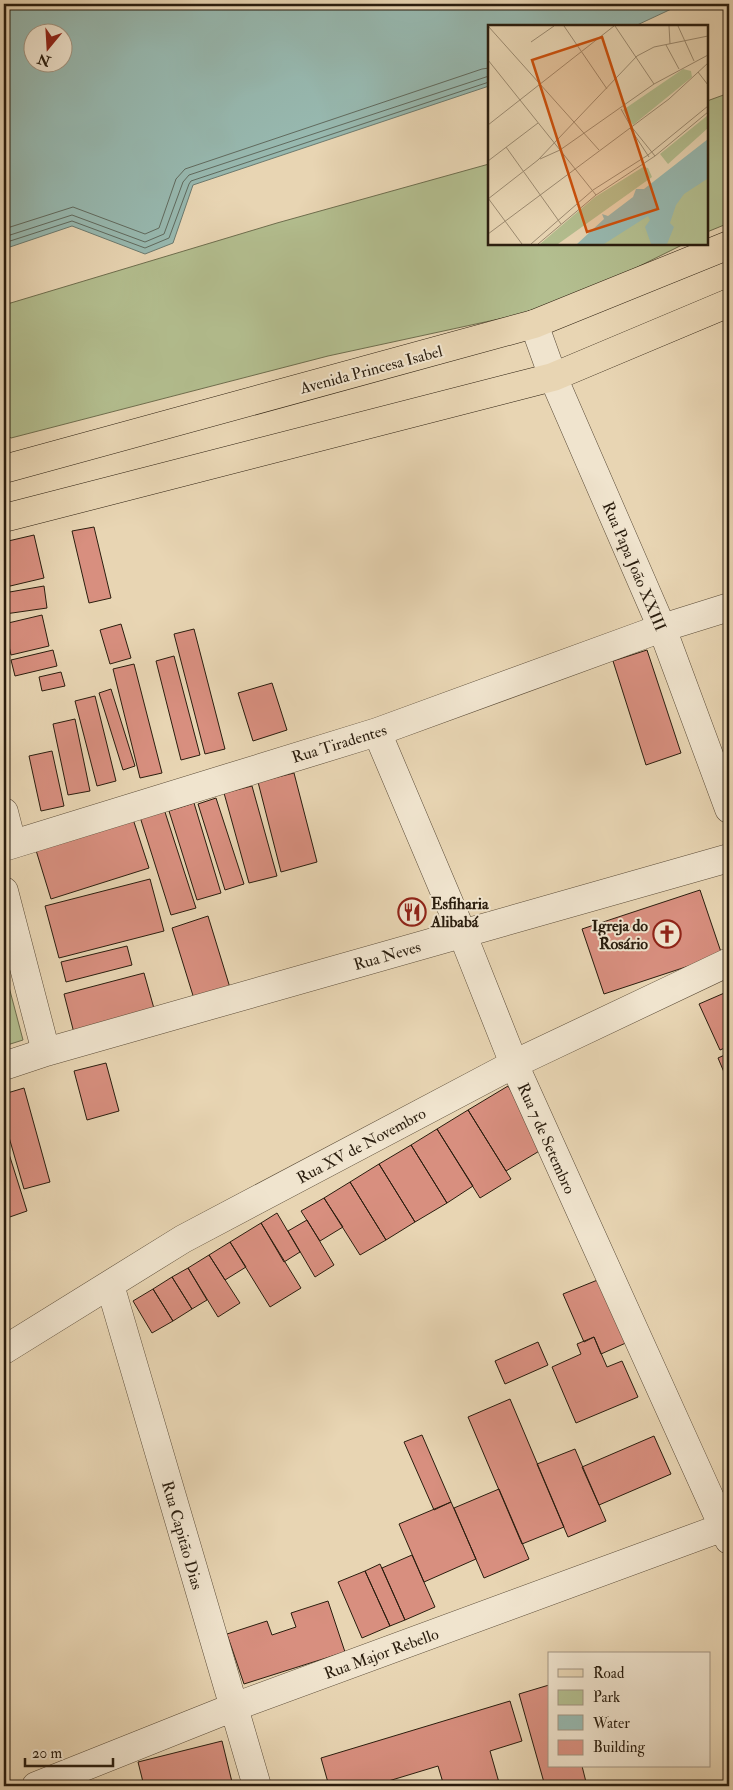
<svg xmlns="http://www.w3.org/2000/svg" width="733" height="1790" font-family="'IM FELL Double Pica',serif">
<rect width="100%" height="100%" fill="#e8d5b3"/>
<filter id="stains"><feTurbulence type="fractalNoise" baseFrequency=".004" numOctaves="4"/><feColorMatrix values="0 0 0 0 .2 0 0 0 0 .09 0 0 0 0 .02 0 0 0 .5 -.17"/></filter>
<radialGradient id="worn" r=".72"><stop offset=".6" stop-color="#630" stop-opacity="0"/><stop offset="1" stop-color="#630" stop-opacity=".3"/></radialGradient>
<!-- green -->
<path fill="#b3be8f" stroke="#6e6e4e" d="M729,93V223L707,232V101Z
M489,164V244H684L559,306L328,356L11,438L4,434V305L277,223Z
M4,968L23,1040L4,1046Z"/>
<!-- water -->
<path fill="#97b8af" stroke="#6b7a6f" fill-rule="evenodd" d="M4,4H682L635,26H489V86L193,185L173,243L145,254L72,226L4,249ZM32,32H62V62H32Z"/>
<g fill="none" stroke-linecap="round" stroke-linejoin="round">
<!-- shore -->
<path stroke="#606a5e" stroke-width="1" d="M4,229L73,207L145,234L159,228L176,179L185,169L482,69L489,68
M4,237L72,215L145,242L164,234L183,182L189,175L489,76
M4,243L72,221L145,248L169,238L189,184L191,181L489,82"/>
</g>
<!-- building -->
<path fill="#d88f7f" stroke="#2a1d0e" d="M94,527L111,598L89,603L72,531Z
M34,535L44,578L6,587L4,577V542Z
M44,586L47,608L5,614L4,593Z
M42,615L49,646L11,655L4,624Z
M121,624L131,658L110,664L100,630Z
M194,629L225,749L205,754L174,634Z
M53,650L57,666L15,676L11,660Z
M647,650L681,753L646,765L613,661Z
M174,656L200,755L181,760L156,661Z
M134,664L162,773L140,778L113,669Z
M61,672L65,686L42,691L39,677Z
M272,683L287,730L253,741L238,693Z
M111,689L135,766L123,770L99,693Z
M95,696L116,781L97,786L75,701Z
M75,719L90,791L68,795L53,724Z
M52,751L64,806L41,811L29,756Z
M294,773L317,862L281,872L258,782Z
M252,786L277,876L249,883L224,793Z
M216,798L244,884L225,890L198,804Z
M194,803L221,893L197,900L169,811Z
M164,809L196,908L171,915L140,817Z
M132,816L149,868L51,899L35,847Z
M150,879L164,931L59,958L45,906Z
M700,890L722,955L604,994L582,929Z
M208,916L231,991L195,1002L172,928Z
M127,946L132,965L66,982L61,962Z
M144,973L155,1012L74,1033L64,994Z
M729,991V1046L720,1050L699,1004Z
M729,1053V1084L718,1058Z
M106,1063L119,1111L87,1120L74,1071Z
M508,1086L546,1147L506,1171L468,1110Z
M24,1088L50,1182L24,1189L4,1120V1094Z
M468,1110L511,1179L480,1198L437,1129Z
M437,1129L473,1186L447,1203L411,1145Z
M4,1138L27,1211L4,1219Z
M411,1145L447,1203L415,1222L379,1164Z
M379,1164L415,1222L386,1240L350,1182Z
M350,1182L386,1240L360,1255L324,1198Z
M324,1198L343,1227L320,1241L301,1211Z
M277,1213L300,1252L284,1262L261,1223Z
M307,1220L334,1265L315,1277L288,1231Z
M261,1223L301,1288L270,1307L230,1242Z
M230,1242L246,1267L225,1280L209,1255Z
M209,1255L240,1303L218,1317L188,1268Z
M188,1268L207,1300L192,1309L172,1277Z
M172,1277L192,1309L173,1321L153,1289Z
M600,1279L628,1342L601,1354L594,1337L584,1342L563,1294Z
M153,1289L173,1321L152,1333L133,1301Z
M594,1337L607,1367L622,1361L638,1397L576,1423L552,1367L581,1354L577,1344Z
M538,1342L548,1365L505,1384L495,1361Z
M510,1399L564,1527L522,1544L468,1417Z
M422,1435L451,1502L434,1510L404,1442Z
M654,1436L671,1474L599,1505L582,1467Z
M575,1449L606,1521L568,1537L537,1464Z
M499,1489L529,1559L484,1578L454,1508Z
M451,1502L476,1559L424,1582L399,1524Z
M412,1555L435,1607L405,1620L382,1568Z
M380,1564L405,1620L390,1626L365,1571Z
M365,1571L390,1626L362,1638L338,1582Z
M328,1601L345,1652L244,1684L227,1634L267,1621L272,1635L296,1627L291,1613Z
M549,1685V1766H582L587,1786H545L519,1694Z
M510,1701L522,1741L490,1751L500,1786H444L438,1766L372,1786H329L321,1758Z
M222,1741L233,1786H144L138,1762Z"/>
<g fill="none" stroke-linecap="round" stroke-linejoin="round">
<!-- minor casing -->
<g stroke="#5a4b37" stroke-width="29">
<path id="minor" d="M534,324L553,377L662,628L729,809
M377,732L462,933L514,1064L729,1540
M4,812L12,843
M4,847L377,732L662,628L729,607
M4,891L46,1052
M4,1066L46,1052L729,858
M110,1285L257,1786
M4,1350L183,1239L514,1064L729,962
M36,1786L234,1707L729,1525"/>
</g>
<!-- major casing -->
<g stroke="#2a1d0e" stroke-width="29">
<path id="major" d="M4,469L534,324L729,245
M4,518L553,377L729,303"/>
</g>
<!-- minor -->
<use href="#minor" stroke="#f0e4ce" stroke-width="28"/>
<!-- major -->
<use href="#major" stroke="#e8d5b3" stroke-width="28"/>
</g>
<!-- icons -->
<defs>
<g id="restaurant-ring" transform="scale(1.4375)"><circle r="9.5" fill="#f0e4ce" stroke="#8f2418" stroke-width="1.5"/><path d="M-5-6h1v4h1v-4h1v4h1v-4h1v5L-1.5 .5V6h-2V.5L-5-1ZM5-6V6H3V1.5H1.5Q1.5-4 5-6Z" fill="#8f2418"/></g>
<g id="church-ring" transform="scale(1.4375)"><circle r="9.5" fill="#f0e4ce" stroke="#8f2418" stroke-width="1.5"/><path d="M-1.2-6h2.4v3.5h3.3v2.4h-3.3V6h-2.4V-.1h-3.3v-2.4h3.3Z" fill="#8f2418"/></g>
</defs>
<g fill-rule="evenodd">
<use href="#restaurant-ring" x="412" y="912"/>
<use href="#church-ring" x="667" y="934"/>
</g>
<g text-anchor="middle" stroke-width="4" stroke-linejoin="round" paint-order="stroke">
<!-- street labels -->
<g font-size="16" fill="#2a1d0e" stroke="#f0e4ce">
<text transform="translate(371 369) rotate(-15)" y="6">Avenida Princesa Isabel</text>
<text transform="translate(635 566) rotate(67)" y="6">Rua Papa João XXIII</text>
<text transform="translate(339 743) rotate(-17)" y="6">Rua Tiradentes</text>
<text transform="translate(387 955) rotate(-16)" y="6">Rua Neves</text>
<text transform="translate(547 1138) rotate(66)" y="6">Rua 7 de Setembro</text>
<text transform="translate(361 1145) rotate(-28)" y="6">Rua XV de Novembro</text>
<text transform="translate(183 1535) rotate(74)" y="6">Rua Capitão Dias</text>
<text transform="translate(381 1653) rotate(-20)" y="6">Rua Major Rebello</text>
</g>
<!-- poi labels -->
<g font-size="16" font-weight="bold" fill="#2a1d0e" stroke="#f0e4ce" text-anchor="start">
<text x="431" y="909">Esfiharia<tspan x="431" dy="18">Alibabá</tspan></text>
<text x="648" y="931" text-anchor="end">Igreja do<tspan x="648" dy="18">Rosário</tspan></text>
</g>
</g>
<!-- overview -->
<g transform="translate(488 25)">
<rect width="220" height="220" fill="#e8d5b3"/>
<path d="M195,44L203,46L204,52L145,100L135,85ZM220,90V103L180,139L172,129ZM220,134V219H110ZM155,142L160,143L164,152L70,219H52L107,172Z" fill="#b3be8f"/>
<path d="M220,114L219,154L196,169L188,180L182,198L186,202L179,219H163L157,202L162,195L160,191L116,219H89L116,194L114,189L120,191L145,172L148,164H156Z" fill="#97b8af"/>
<path fill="none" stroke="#9c8b71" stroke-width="1" d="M0,1L111,125M76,1L119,64M127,1L166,59M181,1L182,19M190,1L206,36M43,17L66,1M178,20L191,44M0,35L108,170M210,47L220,60M133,84L142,100M0,100L126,1M142,100L167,131M142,103L161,132M18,122L73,199M52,134L72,125L166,59L220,30M0,136L50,98M0,173L34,219M0,174L50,135L149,31L166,22L220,11M0,209L181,74L220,38M43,219L105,165L160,130L220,81M50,219L108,170L167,131L220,87"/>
<path fill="#cc500c" fill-opacity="0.15" stroke="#cc500c" stroke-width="2.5" d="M114,12L170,184L99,207L44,35Z"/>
<rect width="220" height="220" fill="none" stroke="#2a1d0e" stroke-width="2.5"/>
</g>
<!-- margin -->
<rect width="733" height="1790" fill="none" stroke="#e8d5b3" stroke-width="20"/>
<rect x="5" y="5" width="723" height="1780" fill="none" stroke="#2a1d0e" stroke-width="2.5"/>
<rect x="10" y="10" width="713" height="1770" fill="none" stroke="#2a1d0e"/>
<!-- legend -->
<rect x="548" y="1652" width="162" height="115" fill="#f0e4ce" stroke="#a19481"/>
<rect x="558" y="1669" width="25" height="8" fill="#e8d5b3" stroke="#a19481"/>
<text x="593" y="1678" font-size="15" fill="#2a1d0e">Road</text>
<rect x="558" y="1690" width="25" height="15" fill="#b3be8f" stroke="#a19481"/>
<text x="593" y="1702" font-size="15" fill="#2a1d0e">Park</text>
<rect x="558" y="1715" width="25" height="15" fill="#97b8af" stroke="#a19481"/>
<text x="593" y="1728" font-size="15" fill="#2a1d0e">Water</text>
<rect x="558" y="1740" width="25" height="15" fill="#d88f7f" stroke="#a19481"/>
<text x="593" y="1752" font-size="15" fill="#2a1d0e">Building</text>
<!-- north arrow -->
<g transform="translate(48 48) rotate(198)"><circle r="24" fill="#f0e4ce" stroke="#a19481"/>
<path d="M0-4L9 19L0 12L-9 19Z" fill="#8f2418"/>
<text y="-8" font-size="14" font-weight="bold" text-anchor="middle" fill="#2a1d0e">N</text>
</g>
<!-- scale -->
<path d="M25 1758v8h88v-8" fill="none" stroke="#2a1d0e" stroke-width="2.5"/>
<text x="32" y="1758" font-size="15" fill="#2a1d0e" stroke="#f0e4ce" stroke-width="4" paint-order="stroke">20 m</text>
<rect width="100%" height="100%" filter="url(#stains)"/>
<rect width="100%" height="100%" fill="url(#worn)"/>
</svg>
